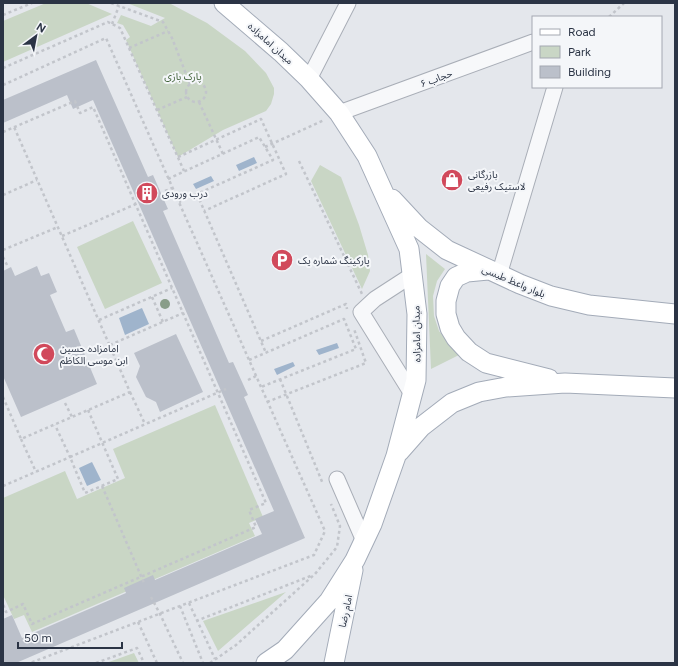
<svg xmlns="http://www.w3.org/2000/svg" width="678" height="666" font-family="Figtree,'Noto Sans Arabic',sans-serif">
<rect width="100%" height="100%" fill="#e4e7ec"/>
<!-- green -->
<path fill="#c9d6c5" d="M46,3H86L112,14L3,62V21Z
M127,3H169L207,23L245,51L266,73L274,88V94L271,104L266,111L223,130L178,157L126,40L130,37L123,25L117,23L121,15L151,26L165,18Z
M320,165L341,177L359,225L368,255L370,271L362,289L311,181Z
M133,221L162,283L105,309L77,247Z
M426,254L445,269L437,281L433,296L434,316L439,331L459,355L431,369Z
M215,405L263,517L249,523L255,536L32,632L24,615L14,619L3,595V498L65,471L77,499L125,478L113,449Z
M286,592L218,651L203,621Z
M134,653L139,663H106Z"/>
<!-- water -->
<path fill="#9fb4cc" d="M254,157L257,163L239,171L236,165Z
M211,176L214,181L196,189L193,184Z
M142,308L149,324L125,335L119,318Z
M337,343L339,348L319,355L316,350Z
M293,362L295,366L277,375L274,369Z
M92,462L101,480L87,486L79,468Z"/>
<!-- building -->
<path fill="#bbc0ca" d="M96,60L148,177L153,175L168,209L163,211L229,363L233,362L248,395L244,397L305,538L16,663H3V619L12,615L22,638L126,593L124,588L153,575L155,580L262,534L255,519L274,511L93,100L73,109L67,95L3,123V100Z
M37,266L41,276L49,273L57,292L50,295L66,332L74,329L97,384L21,417L3,376V271L11,267L15,276Z
M176,334L203,392L160,412L156,402L146,397L136,377L140,366L134,353Z"/>
<g fill="none" stroke-linecap="round" stroke-linejoin="round">
<!-- minor casing -->
<g stroke="#a9aeb7" stroke-width="17">
<path id="minor" d="M309,79L348,3
M339,113L533,42
M412,275L375,299L361,312L412,394
M499,275L555,87
M337,479L364,541"/>
</g>
<!-- major casing -->
<g stroke="#a3abb8" stroke-width="21">
<path id="major" d="M224,3L281,52L309,79L339,113L367,156L409,249L417,314L416,380L396,456L372,524L355,560L329,601L285,650L266,663
M392,199L419,228L447,250L520,284L551,296L589,305L675,314
M488,270L467,272L456,277L450,286L446,301V314L450,328L456,338L469,352L486,363L549,379
M399,452L421,427L452,403L479,392L506,387L565,383L675,388
M334,663L353,570"/>
</g>
<!-- path -->
<path stroke="#c2c5cb" stroke-width="2.5" stroke-dasharray="3 3" stroke-linecap="butt" d="M111,3L163,22L172,38L190,84
M3,15L32,3
M609,17L624,3
M112,24L119,6
M129,48L168,31
M3,68L108,22L120,28L184,171
M186 92a10 10 0 1 1 20 0a10 10 0 1 1-20 0Z
M3,85L106,38L325,531L314,555L30,663
M199,102L223,154
M157,110L187,97
M3,132L75,101L80,113L93,107L266,503L249,510L256,527L32,624L23,604L6,612L3,604
M265,147L324,120
M178,157L261,119L286,174L204,211
M299,161L362,294
M168,179L259,137L273,160L179,202
M165,191L172,188
M197,194L266,353
M3,195L37,180
M62,236L143,201
M3,250L58,227
M3,257L7,265
M152,297L163,322
M99,320L172,288
M261,341L346,304L347,309
M110,345L183,313
M249,360L344,319L356,349L261,387
M280,379L323,484
M248,380L256,376
M130,392L145,424
M3,397L21,439L130,392L14,127
M267,402L366,363L354,329
M65,403L72,417
M88,410L118,479L85,493L70,457L226,389
M21,439L36,472
M3,486L70,457L55,425
M102,486L144,583
M151,597L160,614L183,663
M189,603L215,659
M180,606L203,663
M196,621L313,575
M138,622L157,663
M96,663L137,648L144,663
M210,663L236,645L315,574L337,547L340,526L331,504"/>
<!-- minor -->
<use href="#minor" stroke="#f7f8fa" stroke-width="15"/>
<!-- major -->
<use href="#major" stroke="#fff" stroke-width="19"/>
</g>
<!-- trees -->
<circle fill="#899d89" cx="165" cy="304" r="5"/>
<!-- icons -->
<defs>
<g id="shop-disc" transform="scale(1.15)"><circle r="9.5" fill="#d1495b" stroke="#f4f6f9"/><path d="M-5-2.5h2.3a2.7 3.5 0 0 1 5.4 0H5L5.5 6h-11ZM-1.5-2.5h3a1.5 2.3 0 0 0-3 0Z" fill="#fff"/></g>
<g id="building-disc" transform="scale(1.15)"><circle r="9.5" fill="#d1495b" stroke="#f4f6f9"/><path d="M-4-6H4V6H1V3H-1V6H-4ZM-2.5-4.3h1.7v1.8h-1.7ZM.8-4.3h1.7v1.8H.8ZM-2.5-1h1.7V.8h-1.7ZM.8-1h1.7V.8H.8Z" fill="#fff"/></g>
<g id="parking-disc" transform="scale(1.15)"><circle r="9.5" fill="#d1495b" stroke="#f4f6f9"/><path d="M-3.5-5.5H1a3.5 3.5 0 0 1 0 7H-1V5.5H-3.5ZM-1-3.4V-.6H.8a1.4 1.4 0 0 0 0-2.8Z" fill="#fff"/></g>
<g id="mosque-disc" transform="scale(1.15)"><circle r="9.5" fill="#d1495b" stroke="#f4f6f9"/><path d="M3.5-4.9A6 6 0 1 0 3.5 4.9A5 5 0 1 1 3.5-4.9Z" fill="#fff"/></g>
</defs>
<g fill-rule="evenodd">
<use href="#shop-disc" x="452" y="180"/>
<use href="#building-disc" x="147" y="193"/>
<use href="#parking-disc" x="282" y="260"/>
<use href="#mosque-disc" x="44" y="354"/>
</g>
<g text-anchor="middle" stroke-width="4" stroke-linejoin="round" paint-order="stroke">
<!-- street labels -->
<g font-size="10" fill="#2b3445" stroke="#f4f6f9">
<text transform="translate(271 43) rotate(42)" y="4">میدان امامزاده</text>
<text transform="translate(436 78) rotate(-20)" y="4">حجاب ۶</text>
<text transform="translate(514 281) rotate(23)" y="4">بلوار واعظ طبسی</text>
<text transform="translate(416 334) rotate(-91)" y="4">میدان امامزاده</text>
<text transform="translate(345 611) rotate(-78)" y="4">امام رضا</text>
</g>
<!-- park labels -->
<g font-size="10" fill="#3f6138" stroke="#f4f6f9">
<text x="183" y="80">پارک بازی</text>
</g>
<!-- poi labels -->
<g font-size="10" fill="#2b3445" stroke="#f4f6f9" text-anchor="start">
<text x="468" y="178">بازرگانی<tspan x="468" dy="12">لاستیک رفیعی</tspan></text>
<text x="162" y="197">درب ورودی</text>
<text x="298" y="264">پارکینگ شماره یک</text>
<text x="60" y="352">امامزاده حسین<tspan x="60" dy="12">ابن موسی الکاظم</tspan></text>
</g>
</g>
<!-- border -->
<rect width="678" height="666" fill="none" stroke="#2b3445" stroke-width="8"/>
<!-- legend -->
<rect x="532" y="16" width="130" height="72" fill="#f4f6f9" stroke="#a4a8b1"/>
<rect x="540" y="29" width="20" height="6" fill="#ffffff" stroke="#a4a8b1"/>
<text x="568" y="36" font-size="12" fill="#2b3445">Road</text>
<rect x="540" y="46" width="20" height="12" fill="#c9d6c5" stroke="#a4a8b1"/>
<text x="568" y="56" font-size="12" fill="#2b3445">Park</text>
<rect x="540" y="66" width="20" height="12" fill="#bbc0ca" stroke="#a4a8b1"/>
<text x="568" y="76" font-size="12" fill="#2b3445">Building</text>
<!-- north arrow -->
<g transform="translate(36 36) rotate(32)" stroke="#f4f6f9" stroke-width="3" paint-order="stroke">
<path d="M0-3L7 15L0 10L-7 15Z" fill="#2b3445"/>
<text y="-6" font-size="11" font-weight="bold" text-anchor="middle" fill="#2b3445">N</text>
</g>
<!-- scale -->
<path d="M18 642v6h104v-6" fill="none" stroke="#2b3445" stroke-width="2"/>
<text x="24" y="642" font-size="12" fill="#2b3445" stroke="#f4f6f9" stroke-width="3" paint-order="stroke">50 m</text>
</svg>
